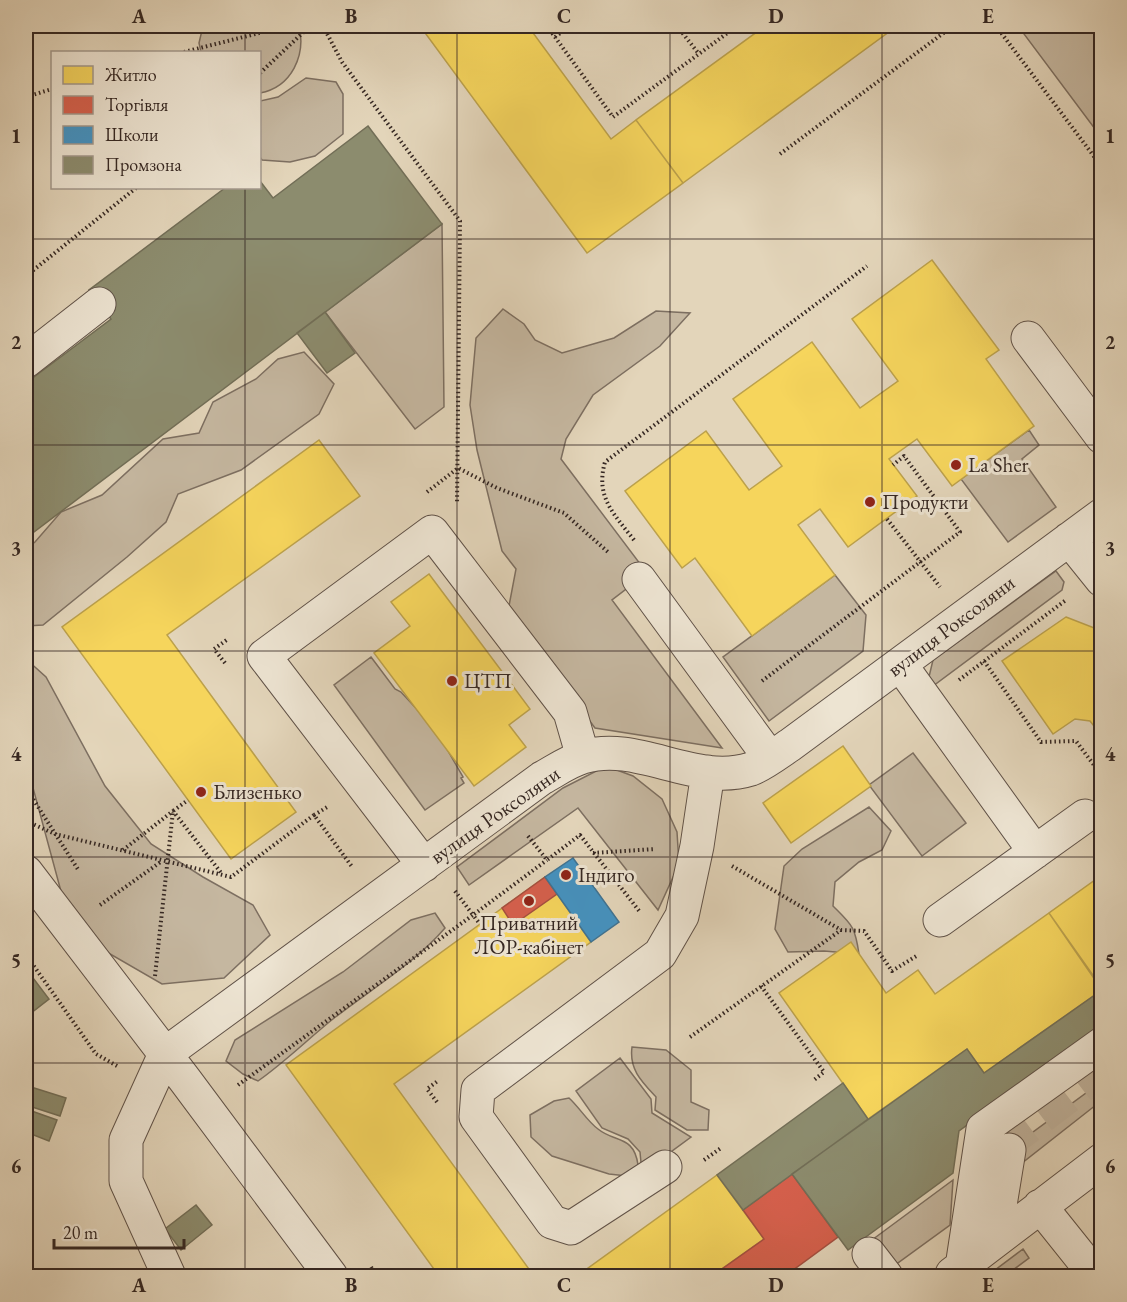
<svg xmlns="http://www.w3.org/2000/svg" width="1127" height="1302" font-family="'EB Garamond',serif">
<rect width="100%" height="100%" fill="#e3d5ba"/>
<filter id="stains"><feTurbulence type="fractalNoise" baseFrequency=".00333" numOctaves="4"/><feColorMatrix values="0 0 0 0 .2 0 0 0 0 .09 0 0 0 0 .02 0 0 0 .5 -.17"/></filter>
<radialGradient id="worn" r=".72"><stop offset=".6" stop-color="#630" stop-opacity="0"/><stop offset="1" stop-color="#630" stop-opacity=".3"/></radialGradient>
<!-- green -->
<path fill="#c5b7a0" stroke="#7d6f61" stroke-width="1.5" d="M203,26H299C306,55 292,87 260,93V52H201L199,43Z
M1026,26H1101V137L1021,30Z
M306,78L336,82L343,94V134L315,156L290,162L262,160L260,157V101L278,97Z
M442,224L444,407L415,429L325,312Z
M503,309L524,324L535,340L562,353L614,338L656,311L690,313L660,346L593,395L566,439L561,459L647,573L612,600L722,748L595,728L508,611L516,569L502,551L477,450L470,405L476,338Z
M304,352L334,384L319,414L241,470L178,494L166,522L127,557L43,625L26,626V549L35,542L61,512L102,495L163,439L199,433L213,402L256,379L278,359Z
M1029,430L1039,445L1022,459L1056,507L1008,542L961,479Z
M1056,571L1064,582L1062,590L933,686L928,681L933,660Z
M835,575L866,615L863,651L769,721L723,657Z
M371,657L395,689L401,692L436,730L463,777L461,778L464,783L425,810L334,685Z
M26,659L46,677L105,786L151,844L203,877L253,905L270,935L224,978L162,984L72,932L26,762Z
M913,753L966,823L922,856L869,785Z
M606,766L633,776L662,799L677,832L679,864L658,910L578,808L469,885L457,867L563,788Z
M869,807L891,831L882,850L859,862L835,882L833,906C852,925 855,926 859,954L824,951L788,952L775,929L784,866L802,849Z
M435,913L445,928C414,964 371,989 333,1019C308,1039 285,1062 258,1081L243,1074L226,1061L235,1040L343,972L411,920Z
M632,1047L666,1050L691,1070V1102L709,1110L708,1130H687L655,1110L656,1097C641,1081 629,1069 632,1047Z
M620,1058L651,1099L652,1113L691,1137L642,1173L640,1152L628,1139L602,1128L576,1091Z
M1101,1082V1101L1022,1163L1025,1138Z
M569,1098C579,1107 588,1122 598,1129C615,1143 634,1135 638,1165L627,1176L609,1174L552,1156L531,1137L530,1115L554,1101Z
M953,1180L950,1225L880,1276H875L853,1254Z
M1023,1249L1029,1258L1005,1276H987Z"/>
<!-- homes -->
<path fill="#f6d55c" stroke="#bca14b" stroke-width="1.5" d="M420,26H528L611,139L636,120L683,183L587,253Z
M765,26H897L683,183L636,120Z
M932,260L999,350L986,359L1034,426L952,486L917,439L889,459L917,496L848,547L820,509L798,525L835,575L752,636L695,558L682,568L625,491L706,431L749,490L782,466L733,399L812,342L860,408L898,381L852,319Z
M319,440L360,496L167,635L296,812L231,859L62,627Z
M429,574L530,709L509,725L526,747L474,786L374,653L410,626L391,602Z
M1066,617L1102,631V736L1090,721L1075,719L1053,734L1002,661Z
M843,746L871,786L791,843L763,803Z
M1102,875V988L1049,913Z
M545,877L591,942L394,1084L534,1276H439L286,1065Z
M1049,913L1102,990L984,1073L967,1049L868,1119L779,993L851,942L886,993L918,970L935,994Z
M717,1175L764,1239L712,1276H577Z"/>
<!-- shops -->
<path fill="#d6604d" stroke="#a64f40" stroke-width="1.5" d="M545,877L557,894L513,925L502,908Z
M792,1174L838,1237L785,1276H712L764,1239L743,1210Z"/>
<!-- schools -->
<path fill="#4393c3" stroke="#3f7393" stroke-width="1.5" d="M573,858L619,922L591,942L545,877Z"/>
<!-- industry -->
<path fill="#8c8c6e" stroke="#726e57" stroke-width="1.5" d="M368,126L442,224L26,538V383L111,319L89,290L225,188H260V181L273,198Z
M325,312L355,353L327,373L297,333Z
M30,974L49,999L26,1017V977Z
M1102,990V1028L959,1131L953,1173L848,1250L792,1174L967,1049L984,1073Z
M843,1083L868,1119L743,1210L717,1175Z
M31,1087L66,1098L60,1116L26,1105Z
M26,1109L57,1120L49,1141L26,1132Z
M196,1205L212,1225L181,1250L165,1229Z"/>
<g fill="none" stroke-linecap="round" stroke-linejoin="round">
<!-- minor-tunnel -->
<path stroke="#c0b29c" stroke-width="33" stroke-dasharray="33 16" stroke-linecap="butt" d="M1009,1150L1010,1141L1102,1071"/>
<!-- minor casing -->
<g stroke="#605248" stroke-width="35">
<path id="minor" d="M1028,338L1102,437
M26,361L99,304
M1069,539L1102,580
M639,579L770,758
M900,664L1035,852
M424,865L264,656L432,532L570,712L583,757
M26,872L185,1080L331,1276
M940,920L1085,816
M165,1054L542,778C555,771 569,761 583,757C638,740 694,787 751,769C764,764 778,753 790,745L1102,515
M165,1054L126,1140V1181L169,1276
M665,1167L571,1228L552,1222L476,1117L478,1090L660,954L682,916L697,846L708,772
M1040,1206L1096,1276
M994,1242L1009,1150
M869,1254L886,1276
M962,1267L983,1129L1102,1044
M952,1274L1102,1160"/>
</g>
<!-- path -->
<path stroke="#352722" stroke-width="4" stroke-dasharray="1.5 3" stroke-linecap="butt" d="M323,26L342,62L460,221L457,503
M547,26L613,117L737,26
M677,26L699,54
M996,26L1102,167
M1001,31L1008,26
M555,37L570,26
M184,52L287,26
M260,73L310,26
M26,97L52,89
M780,154L953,26
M26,276L136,188
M427,492L458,468L497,488L564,513L609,553
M887,519L940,587
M634,540C614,514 595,497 605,462L867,266
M984,661L1041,742L1076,741L1102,776
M225,663L214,649L228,639
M959,680L1066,600
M762,681L960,532L904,456L893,465
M26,788L79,871
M314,815L329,806
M26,821L55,834L231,877L314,815L353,868
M528,836L547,860L580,835L640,912
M123,850L173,811L222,874
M593,853L655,849
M732,866L841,930L864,931L892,971L918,955
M455,891L473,915L547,860
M100,905L162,861
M26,955L96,1054L117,1066
M155,976L173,811L188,800
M761,986L824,1072L814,1080
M690,1037L841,930
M238,1085L473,915L480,924
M437,1102L427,1089L439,1080
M704,1160L721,1148
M371,1267L377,1276"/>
<!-- minor -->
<use href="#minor" stroke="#ede4d2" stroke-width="33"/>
</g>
<!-- grid -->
<path fill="none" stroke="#352722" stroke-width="1.5" stroke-opacity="0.55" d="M245,26V52M457,26V1276M670,26V1276M882,26V1276M245,188V1276M26,239H1102M26,445H1102M26,651H1102M26,857H1102M26,1063H1102"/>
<!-- markers -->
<g fill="#8f2418" stroke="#ede4d2" stroke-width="2">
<circle cx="956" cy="465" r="6"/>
<circle cx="870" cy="502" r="6"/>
<circle cx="452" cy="681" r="6"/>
<circle cx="201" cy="792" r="6"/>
<circle cx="566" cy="875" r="6"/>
<circle cx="529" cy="901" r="6"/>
</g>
<g text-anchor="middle" stroke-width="6" stroke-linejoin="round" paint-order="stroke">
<!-- poi labels -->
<g font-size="21" fill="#352722" stroke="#ede4d2" text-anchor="start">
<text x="968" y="472">La Sher</text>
<text x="882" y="509">Продукти</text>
<text x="464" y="688">ЦТП</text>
<text x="213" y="799">Близенько</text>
<text x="578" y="882">Індиго</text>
<text x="529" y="930" text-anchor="middle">Приватний<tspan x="529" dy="24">ЛОР-кабінет</tspan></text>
</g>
<!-- street labels -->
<g font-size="21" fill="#352722" stroke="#ede4d2">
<text transform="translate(951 626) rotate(-37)" y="7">вулиця Роксоляни</text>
<text transform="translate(495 815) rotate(-35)" y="7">вулиця Роксоляни</text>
</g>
</g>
<!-- margin -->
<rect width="1127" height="1302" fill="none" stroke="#e3d5ba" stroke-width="66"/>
<!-- legend -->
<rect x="51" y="51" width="210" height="138" fill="#ede4d2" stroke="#a3988c" stroke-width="1.5"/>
<rect x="63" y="66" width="30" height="18" fill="#f6d55c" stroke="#a3988c" stroke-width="1.5"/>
<text x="105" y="81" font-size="18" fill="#352722">Житло</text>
<rect x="63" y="96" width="30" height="18" fill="#d6604d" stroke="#a3988c" stroke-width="1.5"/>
<text x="105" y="111" font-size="18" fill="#352722">Торгівля</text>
<rect x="63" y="126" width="30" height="18" fill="#4393c3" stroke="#a3988c" stroke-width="1.5"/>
<text x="105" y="141" font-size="18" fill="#352722">Школи</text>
<rect x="63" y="156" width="30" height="18" fill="#8c8c6e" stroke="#a3988c" stroke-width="1.5"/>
<text x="105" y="171" font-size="18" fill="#352722">Промзона</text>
<!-- scale -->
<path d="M54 1239v9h130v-9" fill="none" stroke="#352722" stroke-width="3"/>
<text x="63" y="1239" font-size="18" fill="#352722" stroke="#ede4d2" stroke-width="4.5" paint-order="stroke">20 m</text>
<rect x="33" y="33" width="1061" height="1236" fill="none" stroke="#352722" stroke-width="2"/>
<g font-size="20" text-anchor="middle" font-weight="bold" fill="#352722">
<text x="139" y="23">A</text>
<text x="351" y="23">B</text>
<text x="564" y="23">C</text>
<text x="776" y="23">D</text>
<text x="988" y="23">E</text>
<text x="16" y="143">1</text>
<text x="1110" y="143">1</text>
<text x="16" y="349">2</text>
<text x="1110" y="349">2</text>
<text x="16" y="555">3</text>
<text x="1110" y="555">3</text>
<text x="16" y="761">4</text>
<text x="1110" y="761">4</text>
<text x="16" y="967">5</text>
<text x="1110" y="967">5</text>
<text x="16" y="1173">6</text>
<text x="1110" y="1173">6</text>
<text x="139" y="1292">A</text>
<text x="351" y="1292">B</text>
<text x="564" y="1292">C</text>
<text x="776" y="1292">D</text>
<text x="988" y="1292">E</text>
</g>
<rect width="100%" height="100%" filter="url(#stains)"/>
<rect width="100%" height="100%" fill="url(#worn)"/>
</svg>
